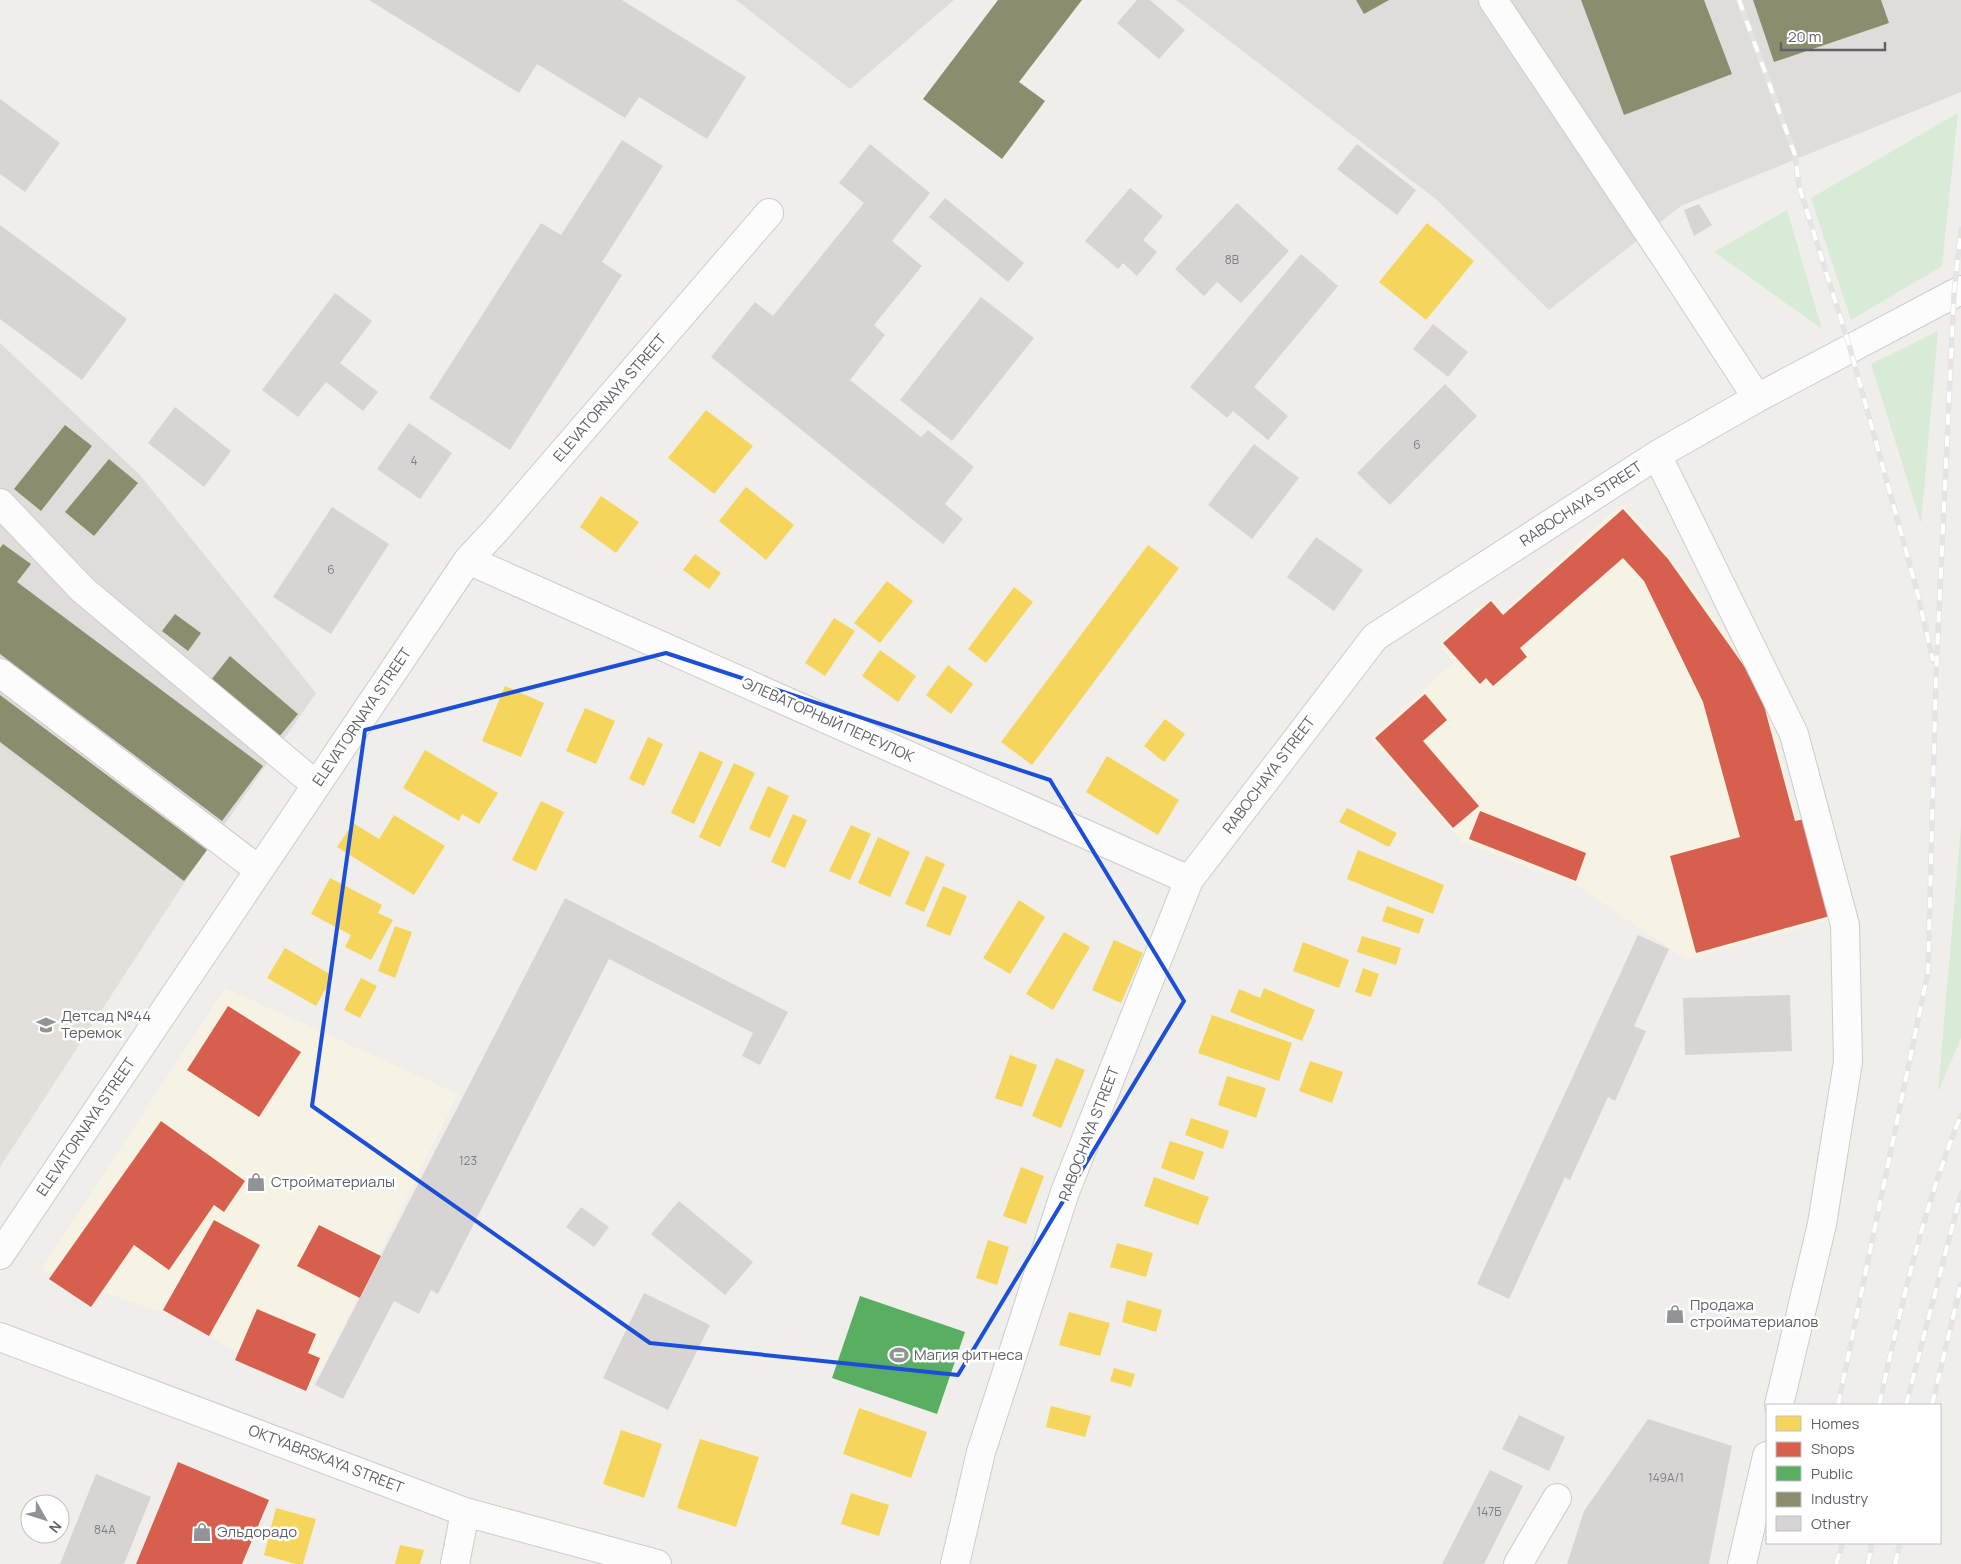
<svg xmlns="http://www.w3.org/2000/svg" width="1961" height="1564" font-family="Manrope,sans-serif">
<rect width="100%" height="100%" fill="#efeeea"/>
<!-- commercial -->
<path fill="#f7f3e4" d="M1622,504L1670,557L1764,686L1796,819L1805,818L1833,919L1686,959L1573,883L1462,842L1371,738L1454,662L1439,644L1491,598L1504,611Z
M225,988L458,1094L318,1377L227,1347L189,1322L41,1270Z"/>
<!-- industrial -->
<path fill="#dfddda" d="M736,0H954L850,89Z
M1176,0H1961V92L1681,206L1549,310L1437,200Z
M0,343L140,475L316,693L184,883L0,748Z"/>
<!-- education -->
<path fill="#e2e0da" d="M0,748L184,883L0,1167Z"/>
<!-- green -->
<path fill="#d8ebd6" d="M1958,113L1942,266L1851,320L1811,198Z
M1787,210L1822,329L1714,252Z
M1938,331L1921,523L1871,364Z
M1961,826V1038L1938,1092Z"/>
<!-- homes -->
<path fill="#f6d55c" d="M1427,223L1474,261L1426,320L1379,282Z
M706,410L753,446L714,494L668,458Z
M746,487L794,525L766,560L719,521Z
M601,496L639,522L616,553L580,527Z
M1148,545L1179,568L1032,765L1001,742Z
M695,554L721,573L709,589L683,570Z
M887,581L913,601L880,643L854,623Z
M1014,587L1033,602L986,663L968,649Z
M834,618L855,631L825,676L805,663Z
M880,650L916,676L898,702L862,676Z
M948,665L973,684L951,714L926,695Z
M505,686L544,703L521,757L482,741Z
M585,708L615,721L596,764L566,751Z
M1165,719L1185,734L1164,762L1144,746Z
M648,737L663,744L644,786L629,779Z
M425,750L498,793L479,824L462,814L459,821L403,788Z
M700,751L723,762L694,824L671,813Z
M1107,756L1179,800L1158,835L1086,792Z
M734,763L755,773L720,847L699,837Z
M768,786L789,796L770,838L749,829Z
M541,801L564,812L536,871L512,860Z
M1347,808L1397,833L1389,847L1339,822Z
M793,814L807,820L785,868L771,862Z
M394,815L445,846L414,895L337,847L353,823L379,839Z
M851,825L871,834L850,880L829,871Z
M878,837L910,852L890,897L858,883Z
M1358,850L1444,885L1433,914L1347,879Z
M926,856L945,864L924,912L905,904Z
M330,878L382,905L378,913L393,920L371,960L345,947L351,935L311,914Z
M943,886L967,896L950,936L926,926Z
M1019,900L1045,917L1010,974L983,958Z
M1387,906L1424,919L1419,934L1382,921Z
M395,926L412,932L395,978L378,971Z
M1064,932L1090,947L1053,1010L1026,994Z
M1362,936L1401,948L1396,965L1357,952Z
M1114,940L1143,953L1121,1003L1092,990Z
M1303,942L1349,960L1339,988L1293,971Z
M285,948L333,976L316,1006L267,978Z
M1363,968L1379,974L1371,997L1355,992Z
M361,978L377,986L360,1018L344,1010Z
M1264,988L1315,1010L1302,1041L1230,1012L1239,989L1260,998Z
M1212,1015L1292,1043L1279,1081L1198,1053Z
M1010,1055L1037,1065L1022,1107L995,1098Z
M1056,1058L1085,1070L1061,1128L1032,1116Z
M1310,1061L1343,1072L1332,1103L1299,1091Z
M1227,1076L1266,1088L1256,1118L1218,1105Z
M1191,1118L1229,1131L1223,1149L1185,1135Z
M1170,1141L1204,1152L1194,1180L1161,1168Z
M1021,1167L1044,1176L1026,1224L1003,1216Z
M1154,1177L1209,1197L1198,1225L1144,1206Z
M988,1240L1009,1247L997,1285L976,1278Z
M1117,1243L1153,1253L1146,1277L1110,1267Z
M1127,1300L1162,1310L1156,1332L1122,1322Z
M1069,1312L1110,1323L1100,1356L1059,1345Z
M1114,1368L1135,1374L1131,1387L1110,1381Z
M1051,1406L1091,1416L1085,1437L1046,1427Z
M859,1408L927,1432L911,1478L843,1454Z
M621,1430L662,1444L644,1498L603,1484Z
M700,1439L759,1457L736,1527L677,1508Z
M851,1493L889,1505L879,1536L841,1524Z
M276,1508L316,1519L303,1564H296L264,1555Z
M400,1545L424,1550L420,1564H395Z"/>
<!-- shops -->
<path fill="#d6604d" d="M1623,509L1668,559L1759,687L1795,821L1804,819L1830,916L1696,953L1670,856L1740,837L1703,702L1644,581L1623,558L1520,648L1527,657L1493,686L1486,678L1480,684L1443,643L1491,601L1503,615Z
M1425,694L1447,720L1423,741L1479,806L1453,828L1375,738Z
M1480,811L1586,853L1576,881L1469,839Z
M228,1006L301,1052L259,1117L187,1070Z
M161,1121L245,1181L224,1212L214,1205L169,1270L134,1245L91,1307L49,1279Z
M214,1220L260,1245L209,1336L163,1310Z
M319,1225L381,1256L360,1298L297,1266Z
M257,1309L316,1334L308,1353L320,1358L306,1391L235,1360Z
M178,1462L269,1500L242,1564H136Z"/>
<!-- public -->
<path fill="#5aae61" d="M860,1296L965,1332L937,1414L832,1378Z"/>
<!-- industry -->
<path fill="#8c8c6e" d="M998,0H1082L1019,82L1045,101L1002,159L923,99Z
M1356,0H1389L1364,14Z
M1581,0H1704L1732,74L1624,115Z
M1753,0H1881L1889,23L1774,62Z
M65,425L92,446L41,511L14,489Z
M109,459L138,483L94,536L65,512Z
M3,544L31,564L17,582L263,766L222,821L0,654V548Z
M175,614L201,633L188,651L162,631Z
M230,656L298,714L279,737L211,680Z
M0,695L207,850L184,881L0,742Z"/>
<!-- building -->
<path fill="#d6d5d3" d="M369,0H622L746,77L707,139L639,97L625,118L537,64L519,93Z
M1137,0H1150L1185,30L1159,59L1117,23Z
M0,99L60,143L25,192L0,174Z
M622,140L663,166L602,262L622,275L510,450L429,398L541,223L561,235Z
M870,144L930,193L892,241L922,266L874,325L885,335L850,380L921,437L928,430L974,467L945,504L963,519L943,544L711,357L755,302L773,316L864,203L839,183Z
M1357,144L1416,190L1397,215L1337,169Z
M1130,188L1163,216L1143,240L1157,252L1137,276L1123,263L1118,269L1085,241Z
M945,198L1024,263L1008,282L929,217Z
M1237,203L1289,251L1241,303L1217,282L1204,296L1175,269Z
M1699,204L1712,225L1694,236L1684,210Z
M0,225L127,319L82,380L0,319Z
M1301,254L1338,286L1254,387L1288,416L1268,440L1233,411L1227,418L1190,387Z
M335,293L372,321L340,363L378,392L363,411L326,382L298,417L262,390Z
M981,297L1034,338L952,441L900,400Z
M1433,324L1468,352L1448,377L1413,349Z
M1445,384L1477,416L1390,505L1357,473Z
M175,407L231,451L204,487L148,443Z
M409,423L452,453L420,499L377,469Z
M1254,444L1299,478L1252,539L1208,505Z
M332,507L389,544L331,634L273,597Z
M1316,537L1363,570L1334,611L1287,577Z
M565,898L788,1012L760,1065L742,1056L753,1033L609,959L438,1294L431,1290L419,1314L394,1301L343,1399L315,1385Z
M1638,935L1669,949L1634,1026L1646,1031L1615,1101L1608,1097L1570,1180L1565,1177L1509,1299L1477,1284Z
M1790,995L1792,1051L1685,1055L1683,998Z
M679,1201L753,1262L725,1295L651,1234Z
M581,1207L609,1227L594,1247L566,1227Z
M644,1293L710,1325L668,1410L603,1378Z
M1519,1415L1565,1437L1549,1471L1502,1449Z
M1648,1419L1732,1446L1709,1564H1567L1584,1511Z
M1490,1470L1523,1486L1484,1564H1442Z
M96,1474L151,1497L124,1564H60Z"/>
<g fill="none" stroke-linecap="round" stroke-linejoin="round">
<!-- minor casing -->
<g stroke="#cbcccc" stroke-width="30">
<path id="minor" d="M1493,0L1669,263L1757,398
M1657,455L1794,734L1845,925L1848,1062L1822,1224L1779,1405
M0,503L83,590L316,785
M468,560L1189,880
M0,673L259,870
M0,1255L468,560L496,530L769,213
M0,1337L465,1512L657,1564
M455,1564L465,1512
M955,1564L981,1452L1065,1192L1189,880L1375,637L1657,455L1757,398L1961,290
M1518,1564L1557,1498
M1742,1564L1767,1456"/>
</g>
<!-- minor -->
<use href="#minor" stroke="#fdfcfc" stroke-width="28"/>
<!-- rail casing -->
<g stroke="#e4e4e4" stroke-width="5.5">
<path id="rail" d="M1739,0L1795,155L1799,186L1850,348L1916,587L1933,661
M1838,1405L1928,972L1936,676L1954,294L1961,229
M1879,1405C1901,1307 1923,1208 1961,1115
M1906,1405L1961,1193
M1932,1405L1961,1284
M1836,1564L1843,1543
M1868,1564L1872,1543
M1895,1564L1900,1543"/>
</g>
<!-- rail -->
<use href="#rail" stroke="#fff" stroke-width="4" stroke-dasharray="11" stroke-linecap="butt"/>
</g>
<!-- marked area -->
<path fill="none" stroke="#1d4ed8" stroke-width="4" stroke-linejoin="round" d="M666,653L1050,780L1184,1001L958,1375L650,1343L312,1106L365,730Z"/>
<!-- icons -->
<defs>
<g id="school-bare" transform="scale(1.5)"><path d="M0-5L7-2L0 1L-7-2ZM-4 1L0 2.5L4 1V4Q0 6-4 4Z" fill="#919496" stroke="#fff" stroke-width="2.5" paint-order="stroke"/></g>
<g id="shop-bare" transform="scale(1.5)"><path d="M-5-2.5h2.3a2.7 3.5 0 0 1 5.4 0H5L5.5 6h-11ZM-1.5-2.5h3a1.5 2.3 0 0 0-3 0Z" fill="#919496" stroke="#fff" stroke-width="2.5" paint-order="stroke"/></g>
<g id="stadium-bare" transform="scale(1.5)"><path d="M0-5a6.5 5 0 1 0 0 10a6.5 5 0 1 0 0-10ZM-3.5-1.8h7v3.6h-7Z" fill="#919496" stroke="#fff" stroke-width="2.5" paint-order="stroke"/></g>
</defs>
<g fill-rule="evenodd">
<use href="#school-bare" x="46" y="1025"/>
<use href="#shop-bare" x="256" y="1182"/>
<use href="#shop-bare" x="1675" y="1314"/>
<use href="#stadium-bare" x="899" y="1355"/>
<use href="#shop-bare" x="202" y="1532"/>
</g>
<g text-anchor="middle" stroke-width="5" stroke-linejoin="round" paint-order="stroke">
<!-- number labels -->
<g font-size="12" fill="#7e8184">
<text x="1232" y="264">8В</text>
<text x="1417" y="449">6</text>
<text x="414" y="465">4</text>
<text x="331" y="574">6</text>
<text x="468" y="1165">123</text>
<text x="1666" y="1482">149А/1</text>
<text x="1489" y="1516">147Б</text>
<text x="105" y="1534">84А</text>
</g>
<!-- street labels -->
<g font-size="15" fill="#5f6368" stroke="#fff">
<text transform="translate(610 398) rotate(-49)" y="5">ELEVATORNAYA STREET</text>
<text transform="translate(1581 504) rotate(-33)" y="5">RABOCHAYA STREET</text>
<text transform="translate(362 717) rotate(-56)" y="5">ELEVATORNAYA STREET</text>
<text transform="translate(828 720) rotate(24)" y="5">ЭЛЕВАТОРНЫЙ ПЕРЕУЛОК</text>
<text transform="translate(1269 775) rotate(-53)" y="5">RABOCHAYA STREET</text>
<text transform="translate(86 1127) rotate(-56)" y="5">ELEVATORNAYA STREET</text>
<text transform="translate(1089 1134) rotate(-69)" y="5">RABOCHAYA STREET</text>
<text transform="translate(326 1459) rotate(21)" y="5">OKTYABRSKAYA STREET</text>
</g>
<!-- poi labels -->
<g font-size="15" fill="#5f6368" stroke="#fff" text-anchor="start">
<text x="61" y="1021">Детсад №44<tspan x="61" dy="17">Теремок</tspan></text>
<text x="271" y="1187">Стройматериалы</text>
<text x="1690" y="1310">Продажа<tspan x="1690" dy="17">стройматериалов</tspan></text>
<text x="914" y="1360">Магия фитнеса</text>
<text x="217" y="1537">Эльдорадо</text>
</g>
</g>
<!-- legend -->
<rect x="1766" y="1404" width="175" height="140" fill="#ffffff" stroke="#bfc1c3"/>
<rect x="1776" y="1416" width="25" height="15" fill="#f6d55c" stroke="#bfc1c3"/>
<text x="1811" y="1429" font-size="15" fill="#5f6368">Homes</text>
<rect x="1776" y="1442" width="25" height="15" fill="#d6604d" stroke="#bfc1c3"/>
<text x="1811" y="1454" font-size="15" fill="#5f6368">Shops</text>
<rect x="1776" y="1466" width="25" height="15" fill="#5aae61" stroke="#bfc1c3"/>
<text x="1811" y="1479" font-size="15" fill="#5f6368">Public</text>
<rect x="1776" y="1492" width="25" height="15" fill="#8c8c6e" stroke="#bfc1c3"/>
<text x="1811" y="1504" font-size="15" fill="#5f6368">Industry</text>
<rect x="1776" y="1516" width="25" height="15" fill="#d6d5d3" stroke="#bfc1c3"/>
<text x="1811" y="1529" font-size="15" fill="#5f6368">Other</text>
<!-- north arrow -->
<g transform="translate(45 1519) rotate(129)"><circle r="24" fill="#ffffff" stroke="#bfc1c3"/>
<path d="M0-4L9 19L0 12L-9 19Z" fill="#919496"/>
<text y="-8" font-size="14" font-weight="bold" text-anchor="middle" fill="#5f6368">N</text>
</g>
<!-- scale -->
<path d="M1781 42v8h104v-8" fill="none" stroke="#5f6368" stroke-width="2.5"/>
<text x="1788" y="42" font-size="15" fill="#5f6368" stroke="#ffffff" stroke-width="4" paint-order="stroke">20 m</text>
</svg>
